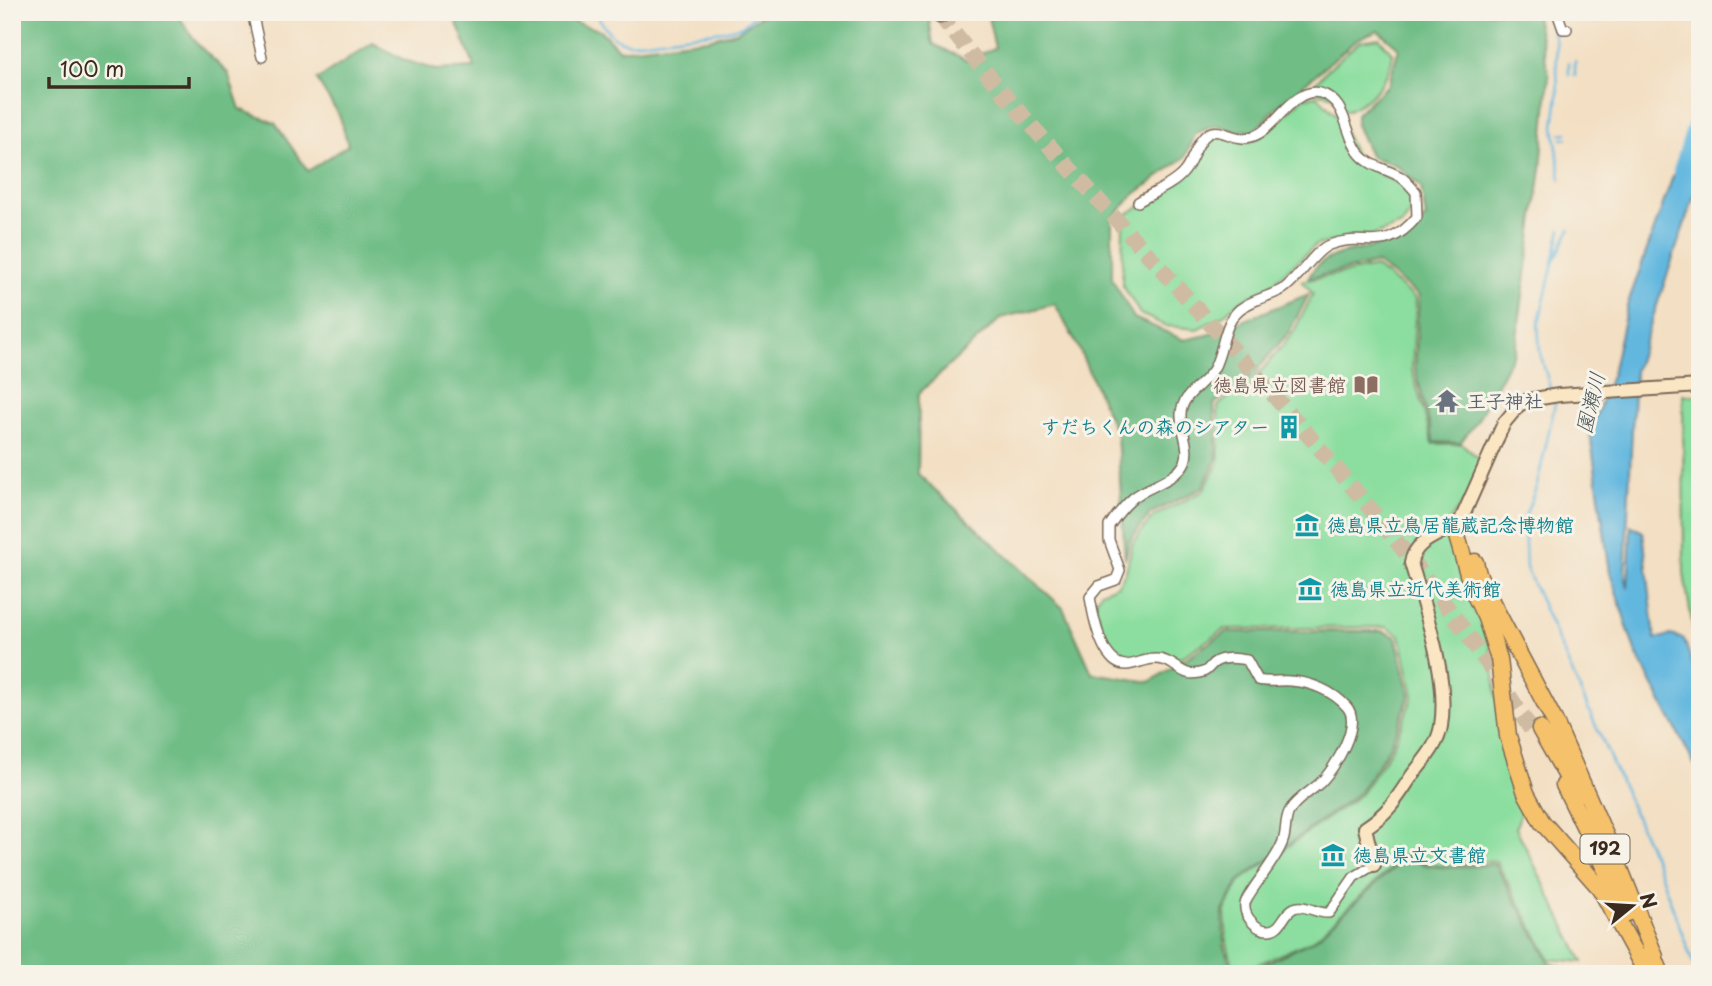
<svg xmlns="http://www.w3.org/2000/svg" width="1712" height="986" font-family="'Playpen Sans','Klee One',sans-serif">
<rect width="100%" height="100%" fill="#f7f3e8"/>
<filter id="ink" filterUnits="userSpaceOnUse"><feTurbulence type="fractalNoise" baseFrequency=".0143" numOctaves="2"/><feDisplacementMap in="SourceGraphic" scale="14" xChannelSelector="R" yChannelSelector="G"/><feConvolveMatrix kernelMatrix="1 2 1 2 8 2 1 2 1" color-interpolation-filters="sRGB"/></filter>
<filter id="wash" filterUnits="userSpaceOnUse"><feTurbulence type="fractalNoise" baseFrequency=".00686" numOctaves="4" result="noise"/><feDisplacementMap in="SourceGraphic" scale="28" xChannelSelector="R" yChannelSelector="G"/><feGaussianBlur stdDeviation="1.57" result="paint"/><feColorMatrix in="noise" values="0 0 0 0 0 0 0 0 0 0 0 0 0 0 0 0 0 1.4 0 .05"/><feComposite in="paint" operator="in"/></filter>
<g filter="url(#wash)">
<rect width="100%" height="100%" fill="#f3dfc3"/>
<!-- green -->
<path fill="#8bde9f" stroke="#63845e" stroke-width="2" d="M1379,38L1393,54C1389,81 1370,102 1346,111L1331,95L1308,91L1328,69L1360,41Z
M1318,96L1339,118L1356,157L1371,169L1403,186L1409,193L1411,212L1402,225L1374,235L1316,245L1267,288L1237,303L1221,317L1197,329L1166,326L1140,314L1122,284L1123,217L1184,178L1195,164L1205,140L1213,135L1246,143L1265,134L1304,97Z
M1376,267L1416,299L1412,370L1433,444H1462L1482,461L1468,496L1447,524L1490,642L1504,760L1522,808L1516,828L1583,962L1550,959L1496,861L1447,866L1428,864L1407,853L1313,940L1235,974L1227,943L1225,911L1240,881L1361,794L1392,748L1413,696L1400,635L1386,627L1225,629L1174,662C1158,647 1143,661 1124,660C1124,660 1114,657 1113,656L1103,634L1095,602L1101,592L1118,585L1126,571L1133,542L1154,516L1203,491L1219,462L1218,406L1263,369L1293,333L1313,294L1302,281Z
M1683,395H1700V651L1694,635L1684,574Z"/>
<!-- forest -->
<path fill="#70bd86" stroke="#567452" stroke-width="2" d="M12,12H176L198,45L228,73L240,109L275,123L308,171L348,145L340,117L317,80L373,43L404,60L436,70L475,68L454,16L459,12H551L553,15L600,30L619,50L708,39L736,32L767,12H928L933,44L966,60L995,48L987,12H1535L1549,75L1541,169L1515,351L1477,421L1460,443L1434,442L1415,369L1419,296L1377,263L1308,278C1324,247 1367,252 1396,241C1406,237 1417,225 1426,218L1421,187L1396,165L1371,157L1356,125V114L1388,85L1399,48L1378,30L1357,39L1274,110L1254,131H1236L1217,125L1196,133L1185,157L1130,198L1112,220V279L1134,318L1184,340L1208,335L1309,294L1289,332L1255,372L1214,404L1217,459L1202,488L1151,513L1130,540L1125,559L1117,435L1078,347L1055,304L1001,318L919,393L918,474L1063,608L1092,673L1150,682L1226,632L1382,631L1396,637L1410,695L1390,746L1360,792L1239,881L1223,911L1224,943L1233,974H12Z
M1408,855L1427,866L1450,868L1495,864L1550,963L1579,974H1244L1314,940Z"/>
<!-- water -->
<path fill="#62b7df" stroke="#4e707e" stroke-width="2" d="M1684,145L1700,159V178L1635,370L1625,573L1628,588L1631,526L1643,532L1655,639L1671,635L1684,639L1700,687V775L1635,651L1610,573L1590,433L1612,373L1627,306Z"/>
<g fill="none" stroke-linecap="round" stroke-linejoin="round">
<!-- stream -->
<path stroke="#62b7df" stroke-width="2.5" d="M595,12C605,27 611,41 630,43L723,31L742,26L759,12
M1547,12L1556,43L1558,95L1554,126L1561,180
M1575,61V75
M1569,62V75
M1561,134L1567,133
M1562,139L1567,138
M1553,263L1570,229
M1551,391L1540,353L1538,326L1561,229
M1554,401L1555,404L1537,485L1524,519L1526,568L1656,862L1697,974"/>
<!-- river -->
<path stroke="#62b7df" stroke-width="18" d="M1682,171L1700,114"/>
</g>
</g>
<g filter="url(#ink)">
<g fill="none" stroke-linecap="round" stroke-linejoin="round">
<!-- highway-tunnel -->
<path stroke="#cebba2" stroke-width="16" stroke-dasharray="16 8" stroke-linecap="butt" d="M940,15C1009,105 1087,187 1163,271C1294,418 1429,565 1533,733"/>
<!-- street casing -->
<g stroke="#7b6958" stroke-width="12">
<path id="street" d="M252,12L262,57
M1557,12L1563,29H1567
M1138,202C1152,193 1173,185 1183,173C1193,163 1196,140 1209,133C1224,126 1237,147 1260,133C1278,122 1296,87 1320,93C1347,100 1345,135 1359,153C1369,166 1387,169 1401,177C1407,181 1411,187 1416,192L1417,217C1383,257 1366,231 1329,245C1315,250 1299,279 1283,289C1269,297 1253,299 1240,309C1223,323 1224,349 1214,368C1205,385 1182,393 1181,414C1180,429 1191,447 1185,462C1177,480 1148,486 1133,498C1124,506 1116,516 1109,526V540L1120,570L1116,580L1099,586L1090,597C1093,616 1102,665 1126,665C1139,664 1150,656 1163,660C1179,664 1182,679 1203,672C1208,671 1210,665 1215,662C1224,656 1237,659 1247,660L1258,680C1269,683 1279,680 1290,681C1311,682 1333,691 1347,707C1362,724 1335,768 1321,782C1312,791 1297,798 1290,810C1284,819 1287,831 1283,841C1277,861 1247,892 1245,904C1244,911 1248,918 1253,923C1257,927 1261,930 1267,930C1282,931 1283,913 1294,908C1304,903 1316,914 1329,913L1354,877L1374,865"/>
</g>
<!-- secondary casing -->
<g stroke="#7b6958" stroke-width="16">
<path id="secondary" d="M1374,865L1365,828C1388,813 1396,800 1411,777C1422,762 1438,746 1441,726C1449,676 1425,611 1411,563C1415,537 1445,535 1461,520L1504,423L1519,405L1528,400L1559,395L1700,386"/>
</g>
<!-- highway casing -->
<g stroke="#7b6958" stroke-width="19">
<path id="highway" d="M938,12L940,15
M1454,526L1473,591L1486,618L1499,659L1508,736L1526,793L1542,822L1600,888L1647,974
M1475,562L1478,574L1491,601L1555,722L1620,869L1655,957
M1540,729L1577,794
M1564,785L1627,913
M1651,949L1661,974"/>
</g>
<!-- street -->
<use href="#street" stroke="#fff" stroke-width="9"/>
<!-- secondary -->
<use href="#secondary" stroke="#fbe6c4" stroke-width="12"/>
<!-- highway -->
<use href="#highway" stroke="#f5c16b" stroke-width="16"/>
</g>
</g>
<!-- icons -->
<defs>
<g id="library-bare" transform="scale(1.89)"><path d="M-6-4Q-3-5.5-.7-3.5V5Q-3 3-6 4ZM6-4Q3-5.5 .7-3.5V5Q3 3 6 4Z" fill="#8d6e63" stroke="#f7f3e8" stroke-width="2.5" paint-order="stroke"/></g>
<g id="temple-bare" transform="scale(1.89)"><path d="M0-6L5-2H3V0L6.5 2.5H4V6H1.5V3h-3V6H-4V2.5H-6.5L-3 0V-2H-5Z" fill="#6b7280" stroke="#f7f3e8" stroke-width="2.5" paint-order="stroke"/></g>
<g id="building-bare" transform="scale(1.89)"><path d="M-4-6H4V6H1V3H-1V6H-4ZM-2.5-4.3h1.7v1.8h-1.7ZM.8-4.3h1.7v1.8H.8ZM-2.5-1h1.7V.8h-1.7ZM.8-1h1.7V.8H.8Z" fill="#0f9aa8" stroke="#f7f3e8" stroke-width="2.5" paint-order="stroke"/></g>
<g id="museum-bare" transform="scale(1.89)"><path d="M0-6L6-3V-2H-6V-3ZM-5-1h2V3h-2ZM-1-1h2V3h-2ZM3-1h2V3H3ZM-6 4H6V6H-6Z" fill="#0f9aa8" stroke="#f7f3e8" stroke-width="2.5" paint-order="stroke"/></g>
</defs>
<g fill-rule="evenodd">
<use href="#library-bare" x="1366" y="385"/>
<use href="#temple-bare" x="1447" y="401"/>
<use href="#building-bare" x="1289" y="427"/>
<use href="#museum-bare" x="1307" y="525"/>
<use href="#museum-bare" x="1310" y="589"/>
<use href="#museum-bare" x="1333" y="855"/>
</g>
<g text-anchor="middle" stroke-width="6" stroke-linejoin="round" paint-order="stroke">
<!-- shield labels -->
<rect fill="#f7f3e8" stroke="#73665b" stroke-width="2" x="1580.5" y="834.5" width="49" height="29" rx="5"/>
<g font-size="18" font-weight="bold" fill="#3b2a1e">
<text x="1605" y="855">192</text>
</g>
<!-- education labels -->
<g font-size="19" font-weight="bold" fill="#785e54" stroke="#f7f3e8" text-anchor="end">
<text x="1346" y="392">徳島県立図書館</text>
</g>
<!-- worship labels -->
<g font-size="19" font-weight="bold" fill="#5b616d" stroke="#f7f3e8" text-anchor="start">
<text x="1467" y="408">王子神社</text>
</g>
<!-- culture labels -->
<g font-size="19" font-weight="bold" fill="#0d838f" stroke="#f7f3e8" text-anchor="start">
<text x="1269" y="434" text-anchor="end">すだちくんの森のシアター</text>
<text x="1327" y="532">徳島県立鳥居龍蔵記念博物館</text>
<text x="1330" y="596">徳島県立近代美術館</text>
<text x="1353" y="862">徳島県立文書館</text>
</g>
<!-- water labels -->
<g font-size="21" font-style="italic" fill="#475458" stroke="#f7f3e8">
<text transform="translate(1591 403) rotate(-76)" y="7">園瀬川</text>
</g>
</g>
<!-- margin -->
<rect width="1712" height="986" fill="none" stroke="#f7f3e8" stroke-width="42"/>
<!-- north arrow -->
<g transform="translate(1632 906) rotate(72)" stroke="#f7f3e8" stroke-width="5" paint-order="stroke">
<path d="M0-5L12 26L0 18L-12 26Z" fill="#3b2a1e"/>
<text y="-10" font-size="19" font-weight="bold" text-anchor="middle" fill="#3b2a1e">N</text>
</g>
<!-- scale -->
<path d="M49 77v10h140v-10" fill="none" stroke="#3b2a1e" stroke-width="3.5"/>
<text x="60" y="77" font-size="21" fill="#3b2a1e" stroke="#f7f3e8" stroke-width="5" paint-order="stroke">100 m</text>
</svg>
